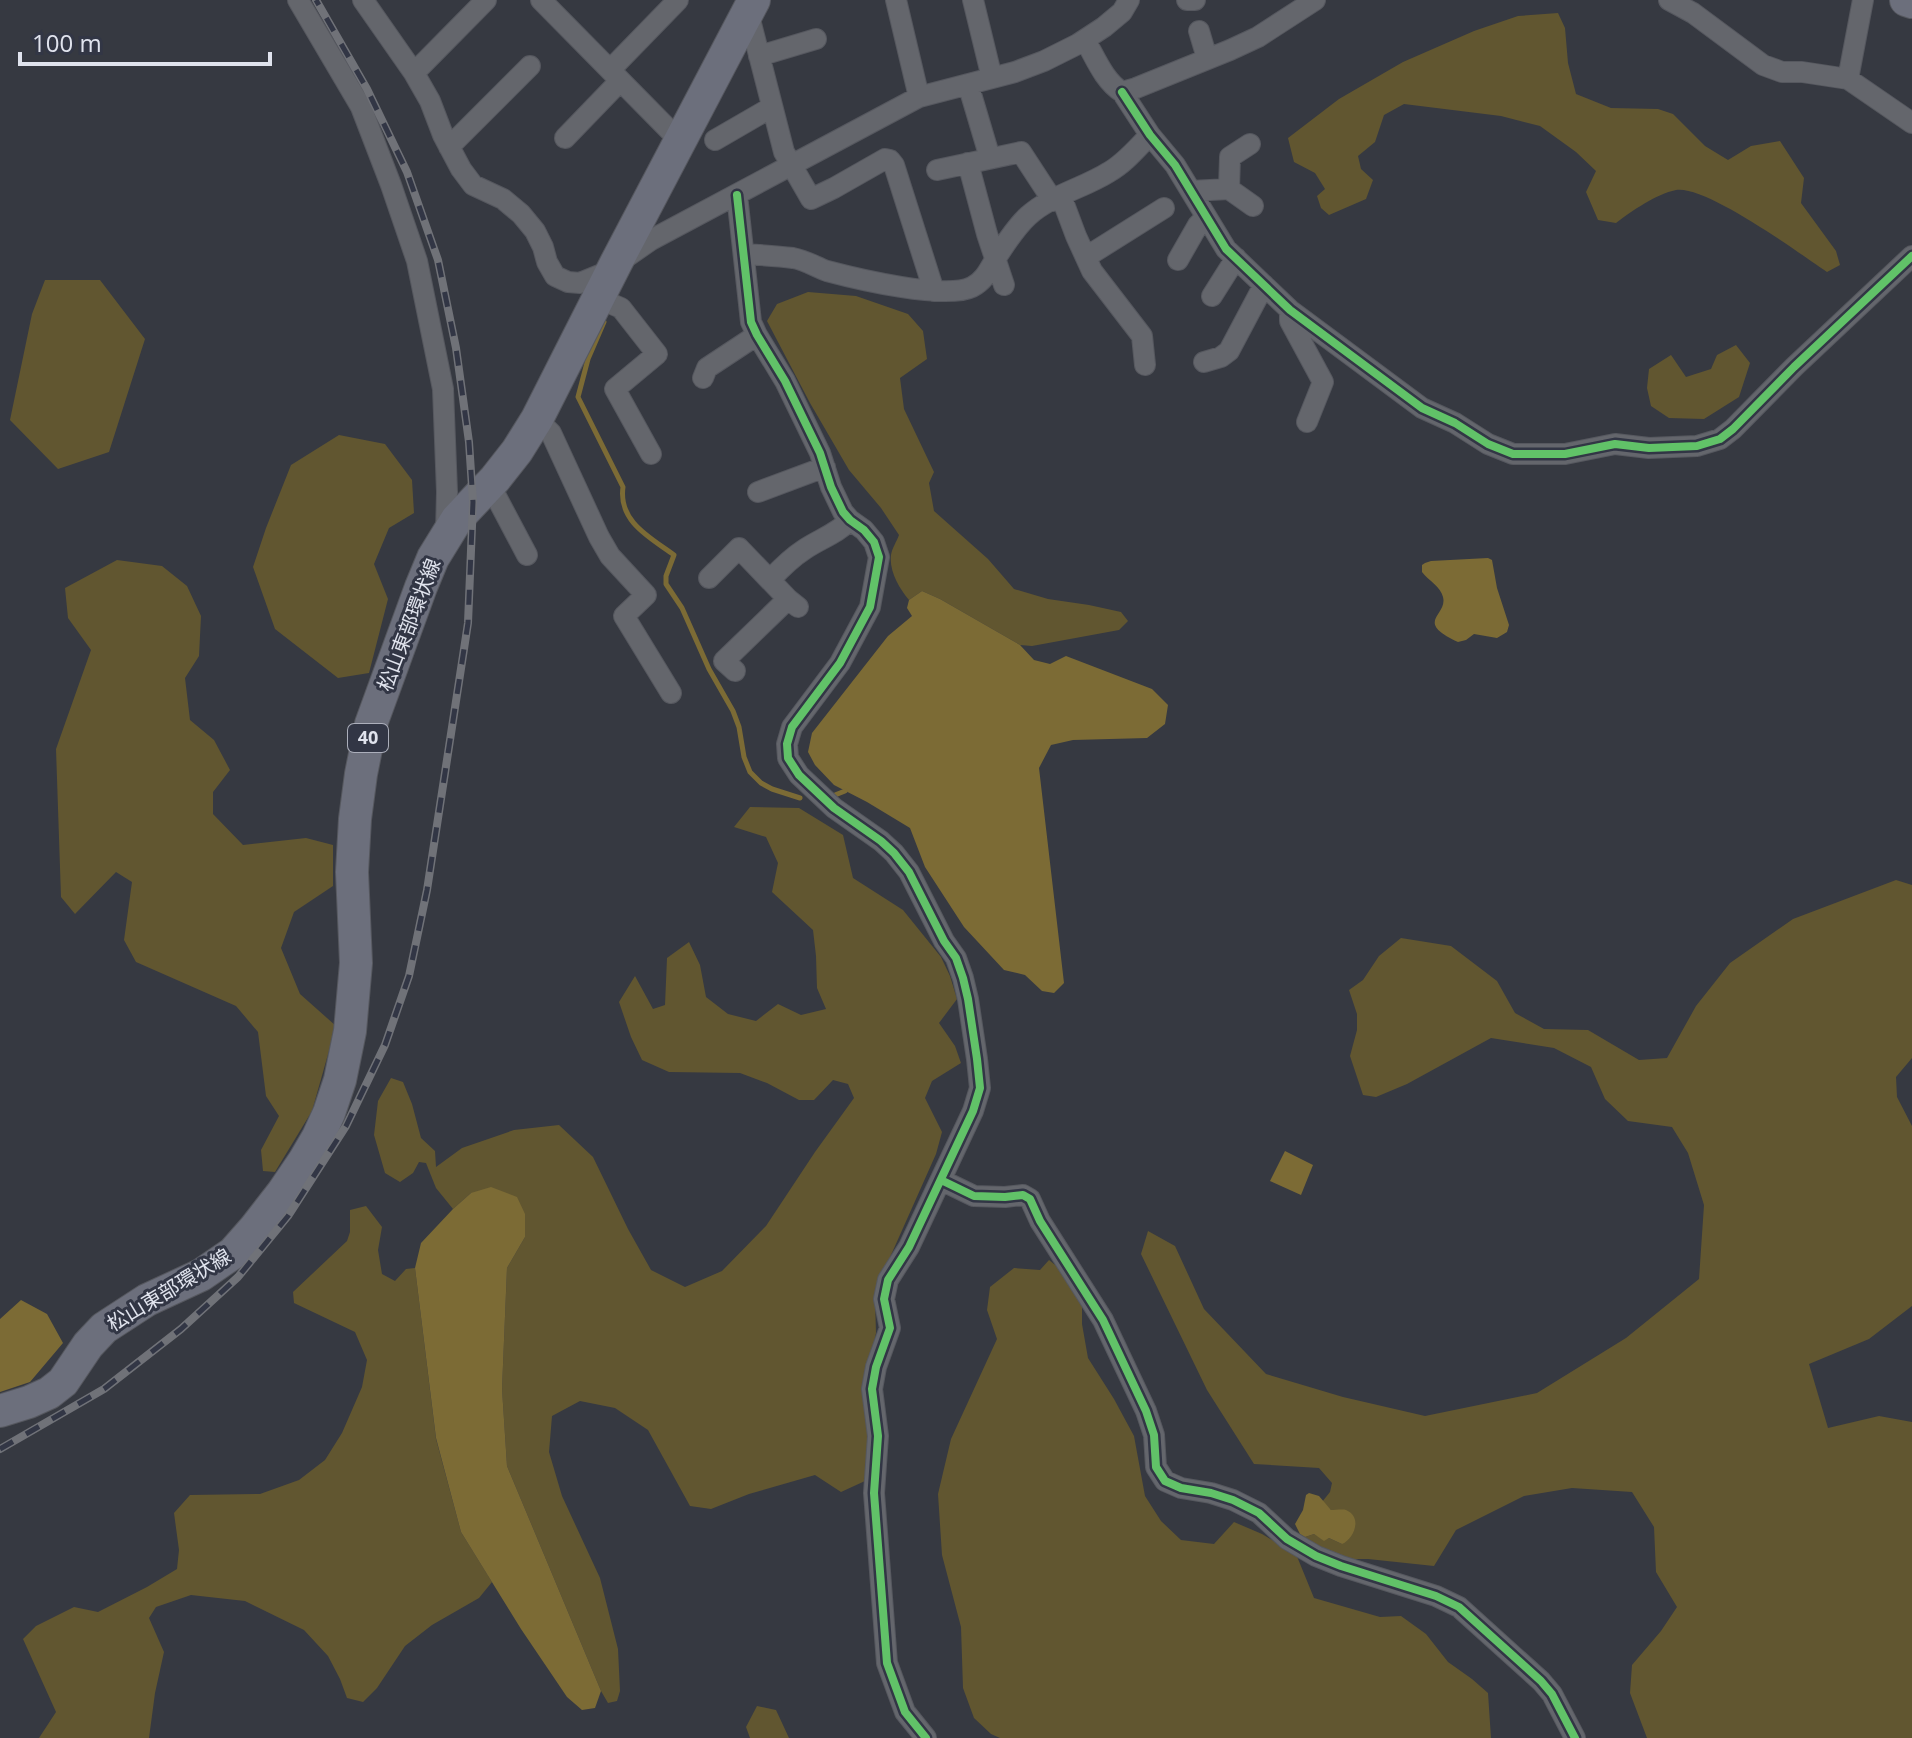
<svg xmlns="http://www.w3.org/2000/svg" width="1912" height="1738" font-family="'Open Sans','Noto Sans JP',sans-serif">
<rect width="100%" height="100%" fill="#363941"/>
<!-- green -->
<path fill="#615630" d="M1558,13L1565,28L1568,63L1576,94L1611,108L1658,109L1673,114L1705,146L1728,160L1751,146L1780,141L1804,178L1801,203L1836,251L1840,265L1827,272C1799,253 1706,185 1676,190C1656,194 1632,211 1616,223L1598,220L1586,192L1596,171L1576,152L1540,126L1501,116L1404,104L1384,115L1375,142L1358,156L1361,169L1373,180L1366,199L1329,215L1321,208L1317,196L1325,189L1315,173L1294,162L1288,138L1339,99L1403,62L1474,31L1518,16Z
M45,280H100L145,339L109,452L58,469L10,420L32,314Z
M808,292L856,296L908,314L923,331L927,359L900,378L904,409L934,472L929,483L934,511L988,559L1014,589L1048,599L1089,605L1121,612L1128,621L1119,630L1032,646L1020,645L940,599L922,591L909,600C899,588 889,571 891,555C892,548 897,541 899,535L881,508L849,470L810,403L767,321L777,304Z
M1736,345L1750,363L1739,397L1704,419L1669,418L1651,406L1647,388L1649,369L1671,355L1686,377L1711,369L1717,355Z
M339,435L385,444L412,480L414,513L389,528L374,564L388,599L369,673L338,678L275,629L253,567L266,528L291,465Z
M117,560L162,566L187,586L201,616L199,656L185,678L190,720L214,740L230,770L213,792V814L243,845L306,838L333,845V886L294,912L281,948L300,994L336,1026L312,1111L275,1172L263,1171L261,1150L279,1116L266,1096L258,1032L236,1006L136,962L124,940L132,882L116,872L75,914L61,897L56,749L91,650L68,618L65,588Z
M750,807L799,808L843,835L853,878L903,910L941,957L950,976L957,999L939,1023L955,1046L961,1063L932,1081L925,1098L942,1132L936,1154L883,1273L875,1300L876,1333L865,1384L870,1438L865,1481L841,1492L815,1475L749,1494L711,1509L690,1506L648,1430L615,1408L580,1401L552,1416L549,1452L562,1496L600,1578L618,1649L620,1691L617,1701L608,1703L601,1691L507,1466L502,1389L507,1268L525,1237L471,1193L453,1209L436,1188L426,1163L419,1162L413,1173L400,1182L385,1173L374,1135L378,1101L391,1078L403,1082L412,1104L421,1138L435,1151L436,1167L462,1148L514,1130L559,1125L593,1157L628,1229L651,1270L685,1287L722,1271L766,1226L815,1152L854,1098L848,1084L833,1080L814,1100H799L767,1083L740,1073L669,1072L642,1060L631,1037L619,1002L635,976L653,1009L665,1005L667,958L689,942L700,965L706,997L728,1014L756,1021L778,1004L801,1015L826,1009L817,988L816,956L813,930L772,892L778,863L766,837L734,827Z
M1896,880L1912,885V1058L1896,1077L1897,1097L1912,1126V1306L1869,1339L1809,1364L1828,1428L1879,1416L1912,1422V1738H1647L1630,1693L1632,1665L1661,1631L1677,1607L1656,1572L1654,1527L1632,1492L1572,1488L1524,1496L1456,1530L1434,1566L1368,1559H1345L1307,1543L1305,1537L1314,1534L1324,1540L1329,1538L1342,1544L1343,1510H1331L1322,1502L1330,1492L1332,1483L1319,1468L1254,1464L1207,1390L1141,1254L1148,1231L1175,1246L1204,1309L1266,1374L1343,1397L1425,1416L1537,1393L1626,1338L1699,1279L1704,1205L1688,1153L1672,1127L1628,1121L1605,1099L1591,1067L1554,1048L1491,1038L1407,1084L1376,1097L1363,1095L1350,1056L1357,1030V1014L1349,990L1363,980L1379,956L1401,938L1451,946L1497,981L1515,1013L1544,1029L1588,1030L1639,1060L1667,1058L1696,1006L1730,963L1793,919Z
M366,1206L382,1227L378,1250L382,1274L395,1281L406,1269L415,1268L436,1439L461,1532L492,1582L479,1598L432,1625L405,1646L377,1688L363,1702L347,1698L340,1679L328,1656L304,1630L245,1601L191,1595L156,1607L149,1618L164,1652L155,1693L149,1738H39L56,1712L23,1639L36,1626L74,1607L98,1612L147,1587L177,1569L179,1550L174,1513L190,1495L260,1494L299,1480L325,1460L342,1433L362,1387L367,1360L355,1332L294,1303L293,1292L347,1241L350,1232V1210Z
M1049,1260L1064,1272L1082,1302V1324L1088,1358L1114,1399L1134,1436L1145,1496L1161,1521L1181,1540L1214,1544L1234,1522L1262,1534L1296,1554L1314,1598L1380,1617L1401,1616L1426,1634L1448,1662L1472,1679L1488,1693L1491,1738H1000L991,1734L974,1718L963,1688L961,1627L942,1555L938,1494L951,1439L997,1339L987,1310L990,1287L1014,1268L1040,1270Z
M757,1706L776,1710L789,1738H750L746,1727Z"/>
<!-- water -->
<path fill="#7c6b35" d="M1488,558L1492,560L1497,588L1509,625L1507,632L1497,638L1474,634L1466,640L1458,642C1413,621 1448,616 1443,597C1441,587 1428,580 1422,572V565L1425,563L1431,561Z
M922,591L940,599L1020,645L1034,660L1050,664L1066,656L1152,689L1168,705L1165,724L1147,738L1073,740L1051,745L1039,768L1064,983L1054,993L1042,991L1025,975L1004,970L964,927L925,867L910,828L867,802L834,785L815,765L808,752L812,733L888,636L912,616L907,608L909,600Z
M1285,1151L1313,1165L1301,1195L1270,1181Z
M491,1187L517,1197L525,1214V1237L507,1268L502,1389L507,1466L601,1691L595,1708L582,1710L567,1697L521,1629L461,1532L436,1438L415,1268L421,1243L453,1209L471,1193Z
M21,1300L47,1314L63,1343L30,1382L0,1392V1319Z
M1309,1493L1319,1496L1331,1510C1335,1510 1343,1509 1346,1510C1363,1517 1354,1539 1342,1544L1329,1538L1324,1541L1314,1534L1305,1537L1300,1534L1295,1524L1303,1510L1306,1495Z"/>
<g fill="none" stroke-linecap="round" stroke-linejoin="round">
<!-- stream -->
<path stroke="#7c6b35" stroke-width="5" d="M604,322L588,359L578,397L623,487C618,522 651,538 674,555L666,576V584L682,608L709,669L733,711L739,727L744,757L750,772L761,783L772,789L800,798
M835,795L845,791"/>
<!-- minor casing -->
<g stroke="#56585f" stroke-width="22">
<path id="minor" d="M298,0L361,107L391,185L417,261L443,389L447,492L446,534
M363,0L414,73L430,101L443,135L461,169L473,185L503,199L521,214L535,231L543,247L547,262L555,276L568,282L580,283L602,274L651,240L919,97L1015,72L1044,61L1078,44L1104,27L1122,12L1129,0
M541,0L680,141
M896,0L919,97
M973,0L992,78
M1187,0H1195
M1669,0L1693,13L1763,65L1782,72H1802L1848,79L1912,123
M748,12L784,152L811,199L834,188L885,159L890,160L894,165L934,291
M1199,31L1207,58
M1085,40C1095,57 1104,81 1122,92L1136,88L1230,50L1258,37L1315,0
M759,56L816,39
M610,70L678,0
M414,73L486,0
M1848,79L1863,0
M968,84L990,158
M1122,92L1150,135L1175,165L1226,249L1290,310L1422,408L1455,423L1488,444L1513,454H1565L1615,444L1649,448L1697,446L1720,439L1733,429L1794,367L1912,256
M565,138L620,81
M715,140L772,107
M449,147L530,66
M968,163L987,234L1004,285
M937,170L1021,152L1053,201
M1229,189L1253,206
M1191,191L1229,189L1230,157L1250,144
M737,195L751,322L757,335L785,381L820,453L831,487L843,512L850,520L864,530L874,542L879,557L870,607L840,663L792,727L787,744L788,758L799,775L834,808L881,841L894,853L909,872L944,941L956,958L963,978L968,999L977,1059L980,1088L973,1111L909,1247L888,1280L884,1299L890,1328L876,1367L872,1389L878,1436L874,1493L887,1663L905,1712L926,1738
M1061,196L1076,236L1092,271L1142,336L1145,365
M744,254C760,255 777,256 793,258C805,260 816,267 827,271C857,279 945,300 972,287C986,280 990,267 998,255C1007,241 1017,226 1028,216C1051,195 1084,188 1109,172C1125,163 1137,148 1150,135
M1086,257L1164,208
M1178,260L1198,225L1206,217
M1212,296L1236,258
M598,298L621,308L657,354L615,389L651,454
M1290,310V321L1323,382L1307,422
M1204,362L1221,357L1229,351L1264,285
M703,378L707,368L757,335
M537,419L551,433L599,537L610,556L646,595L624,616L671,693
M490,485L527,555
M758,492L825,467
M709,578L739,548L788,599L798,607
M770,580C781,568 791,558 805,549C820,539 838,533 850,520
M735,671L724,661L788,599
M941,1180L974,1196L1005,1197L1023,1195L1030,1199L1040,1221L1103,1320L1146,1411L1154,1435L1156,1467L1165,1481L1181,1488L1211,1493L1233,1500L1259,1513L1287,1539L1316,1556L1341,1566L1436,1596L1459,1607L1541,1681L1552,1694L1575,1738"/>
</g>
<!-- primary casing -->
<g stroke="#56585f" stroke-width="34">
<path id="primary" d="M1906,0L1912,2
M0,1411L29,1402L49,1393L63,1382L88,1345L104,1328L147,1300L201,1275L233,1253L255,1228L283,1192L304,1161L318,1137L329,1113L340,1080L350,1031L356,963L352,872L355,819L361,774L371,724L421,587L433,558L457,519L495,479L517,451L537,419L616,263L754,0"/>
</g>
<!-- minor -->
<use href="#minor" stroke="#64666c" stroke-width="20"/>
<!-- primary -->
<use href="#primary" stroke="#6c6f7c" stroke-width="32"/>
<!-- rail casing -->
<g stroke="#707278" stroke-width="8">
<path id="rail" d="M0,1449L104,1389L181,1329L238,1277L288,1216L346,1126L385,1045L409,976L427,890L468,623L473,502L469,442L456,348L438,260L407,172L367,89L316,0"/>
</g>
<!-- rail -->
<use href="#rail" stroke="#323645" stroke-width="5" stroke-dasharray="15" stroke-linecap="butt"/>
<!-- cycleway casing -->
<g stroke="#323645" stroke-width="13">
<path id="cycleway" d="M1122,92L1150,135L1175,165L1226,249L1290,310L1422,408L1455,423L1488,444L1513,454H1565L1615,444L1649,448L1697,446L1720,439L1733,429L1794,367L1912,256
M737,195L751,322L757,335L785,381L820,453L831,487L843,512L850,520L864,530L874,542L879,557L870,607L840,663L792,727L787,744L788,758L799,775L834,808L881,841L894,853L909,872L944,941L956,958L963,978L968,999L977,1059L980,1088L973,1111L909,1247L888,1280L884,1299L890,1328L876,1367L872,1389L878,1436L874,1493L887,1663L905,1712L926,1738
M941,1180L974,1196L1005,1197L1023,1195L1030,1199L1040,1221L1103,1320L1146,1411L1154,1435L1156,1467L1165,1481L1181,1488L1211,1493L1233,1500L1259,1513L1287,1539L1316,1556L1341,1566L1436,1596L1459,1607L1541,1681L1552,1694L1575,1738"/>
</g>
<!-- cycleway -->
<use href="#cycleway" stroke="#61c268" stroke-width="8"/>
</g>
<g text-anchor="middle" stroke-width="6" stroke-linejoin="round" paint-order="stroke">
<!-- shield labels -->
<rect fill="#323645" stroke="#acafbb" stroke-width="2" x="348" y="724" width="40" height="28" rx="6"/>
<g font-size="18" font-weight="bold" fill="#e0e3ed">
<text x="368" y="744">40</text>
</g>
<!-- street labels -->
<g font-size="20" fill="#e0e3ed" stroke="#323645">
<text transform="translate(409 625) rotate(-69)" y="7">松山東部環状線</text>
<text transform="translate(169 1290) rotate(-31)" y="7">松山東部環状線</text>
</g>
</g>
<!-- scale -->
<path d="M20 52v12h250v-12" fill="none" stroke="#e0e3ed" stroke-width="4"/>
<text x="32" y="52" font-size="24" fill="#e0e3ed" stroke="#323645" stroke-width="6" paint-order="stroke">100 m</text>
</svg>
